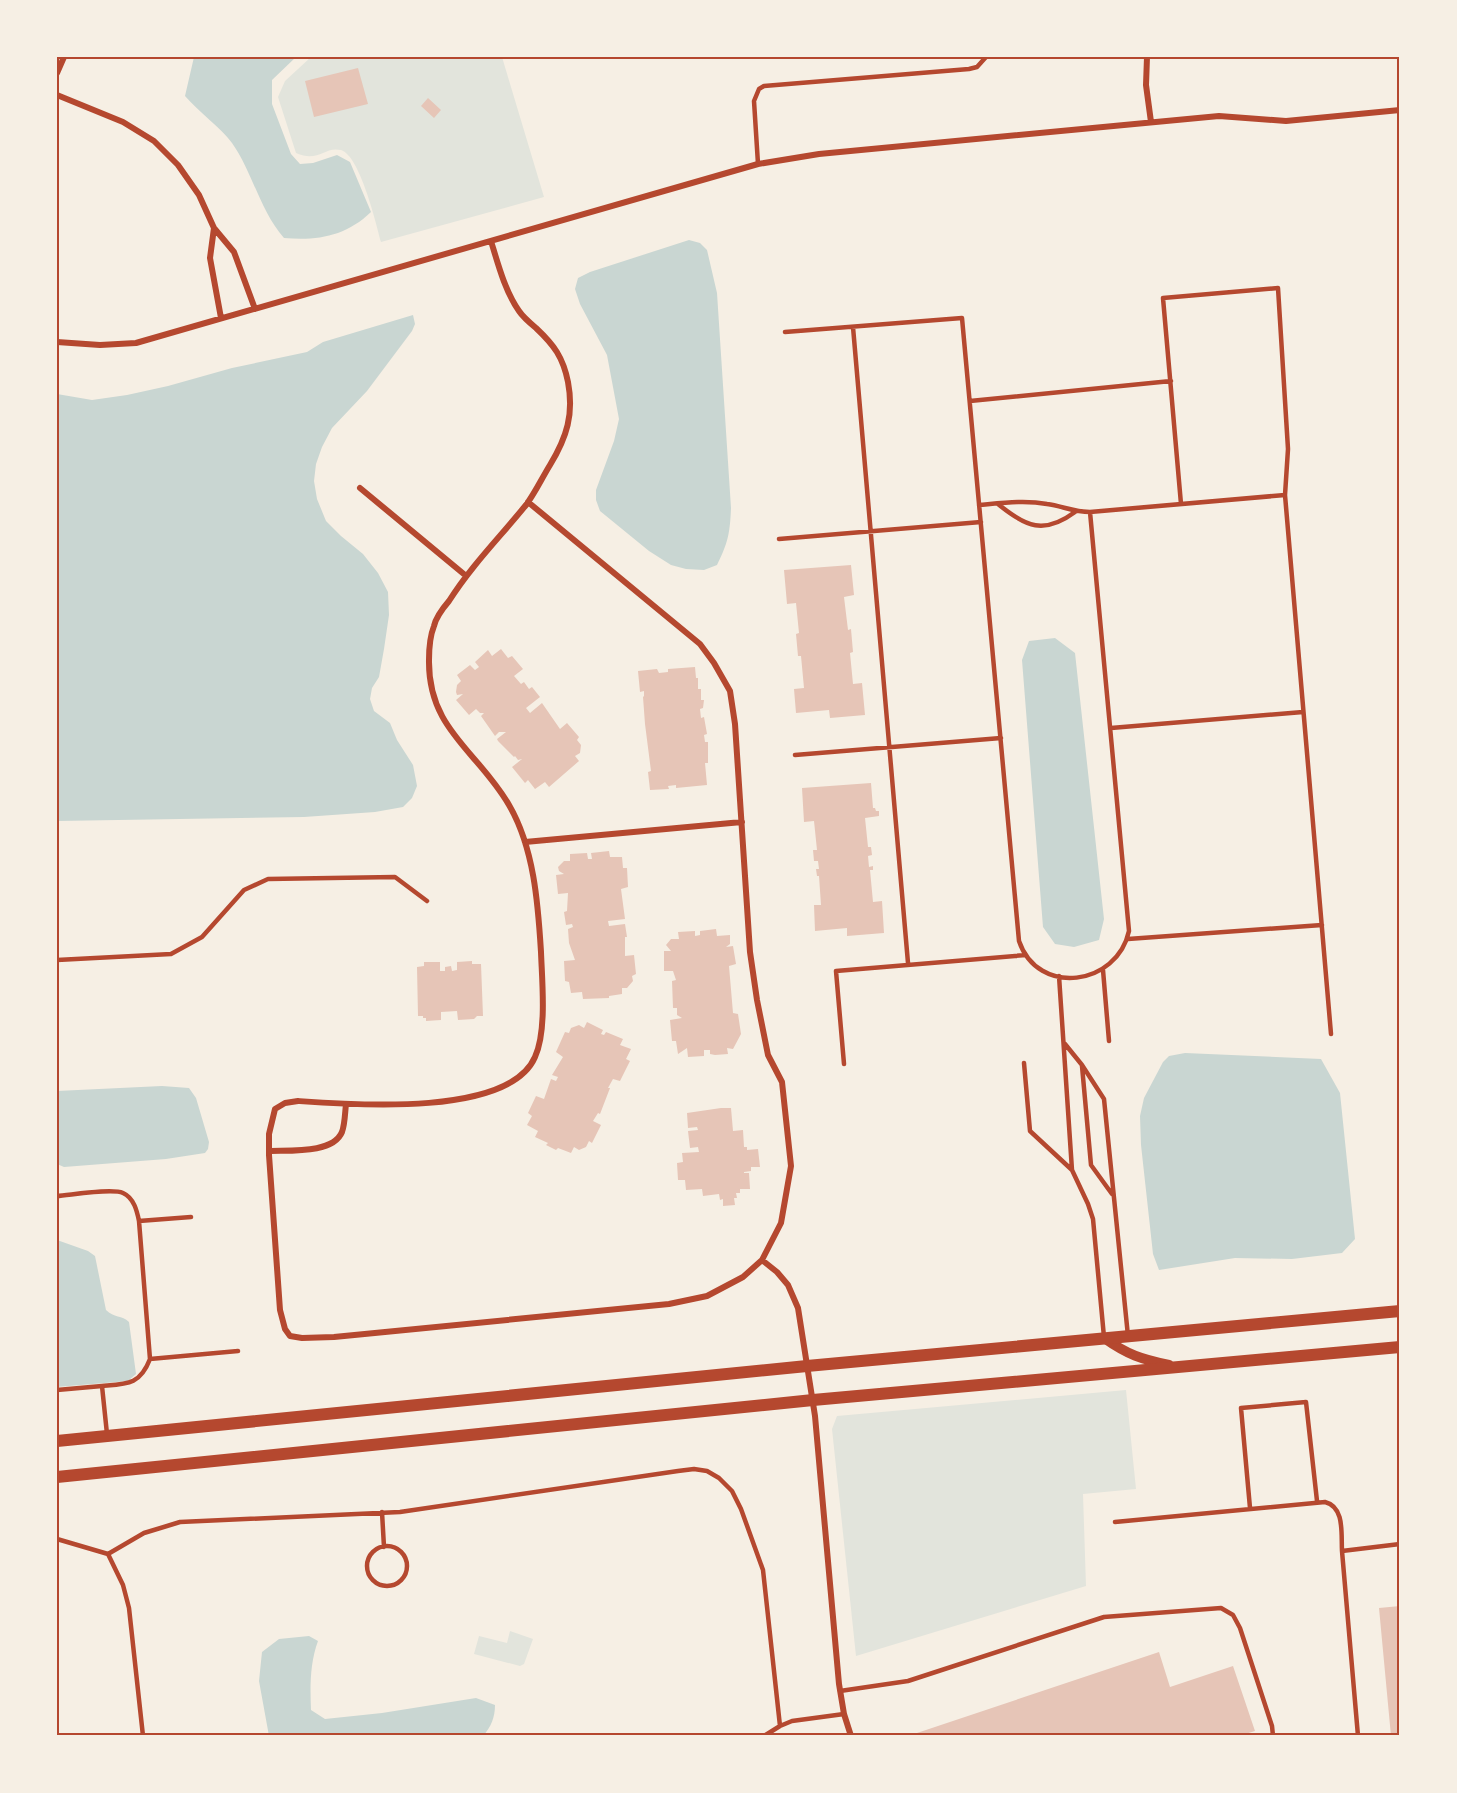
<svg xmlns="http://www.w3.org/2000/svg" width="1457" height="1793" font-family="'Source Sans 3',sans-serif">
<rect width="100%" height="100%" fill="#f6efe4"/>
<!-- green -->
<path fill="#e2e4dc" d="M311,57H502L544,197L381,242C376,223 360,156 341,150C324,146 319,163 296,153L278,97L285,81Z
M1126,1390L1136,1489L1083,1494L1086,1586L856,1656L832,1429L837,1416Z
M510,1631L533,1639L524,1664L520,1666L474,1654L479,1636L507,1643Z"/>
<!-- water -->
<path fill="#c9d6d2" d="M194,57H296L272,80V104L291,154L300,164L313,163L337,155L350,162L371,212C346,236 318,241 284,238C260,211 253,173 232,143C221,128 199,112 185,96Z
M689,240L700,243L707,250L717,293L731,508C730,533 728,543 717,565L704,570L686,569L671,565L649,551L600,511L596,500V490L614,441L619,419L607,355L580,304L575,289L578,278L590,272Z
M413,315L415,324L412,331L367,391L332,428L322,447L316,464L314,481L317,499L326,521L341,536L363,554L378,573L388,592L389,615L384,649L379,677L372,688L370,699L374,711L390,723L397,740L413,765L417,786L412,798L403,807L375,812L304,817L57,821V394L92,400L127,395L168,386L232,368L307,352L323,342Z
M1055,638L1075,653L1104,919L1099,940L1074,947L1055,944L1043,927L1022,660L1029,641Z
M1185,1053L1321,1059L1340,1093L1355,1239L1342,1253L1292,1259L1235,1258L1159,1270L1153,1254L1141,1145L1140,1116L1144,1098L1163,1062L1169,1056Z
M162,1086L189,1088L196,1098L209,1142L208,1149L205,1153L166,1159L64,1167L57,1164V1091Z
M57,1240L88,1251L95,1256L106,1310C114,1318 122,1315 129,1322L136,1374L128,1381L57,1387Z
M309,1636L318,1641C310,1663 310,1686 311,1710L325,1719L382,1713L476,1698L495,1705C495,1717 491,1727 483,1736H269L259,1681L262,1652L279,1639Z"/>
<!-- building -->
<path fill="#e6c5b7" d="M358,68L368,104L314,117L305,81Z
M428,98L441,110L434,118L421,106Z
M851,565L854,595L844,597L848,630L851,629L853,652L850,653L853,684L862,683L865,715L830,718L829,710L796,713L794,689L804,688L801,656H798L796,634L799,633L796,603L787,604L784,570Z
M501,649L508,658L512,656L523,669L514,676L521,684L524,682L529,689L532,687L540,697L526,708L530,713L542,703L560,729L567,723L579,737L577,740L581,745L580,753L575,756L579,761L549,787L545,782L535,789L528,780L525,783L512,767L522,759L518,760L515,756L514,757L498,741L497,739L506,732H499L495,736L481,716L484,713H480L476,709L469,715L456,700L463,694L457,695L456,692L457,685L461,681L457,675L470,665L475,670L479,667L475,662L488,650L492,656Z
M695,667L696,678H698V689H701V700H704L703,708L700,709L701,718L704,717L707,734L704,735L705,742H708V763H705L707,785L676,788V785L668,786L669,789L650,790L648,772L651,771L645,724L643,697L644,696V691L640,692L638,671L657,669L659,673L668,672V669Z
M871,783L873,808H875L876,811H879V816L865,818L868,847H871L872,855L868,856L869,867L873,866V870H870L873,902L882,901L884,933L847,936V928L815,931L814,905H821L819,876H817L816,869H819L818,861H814L813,850H817L814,821L804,822L802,788Z
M609,851L610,857H622L623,868H627L628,887L621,889L625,919L608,921L609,926L625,924L627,937H625V956L634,955L636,974L632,976L633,981L627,988H622V994L609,996V998L583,999L582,992L571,993L569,982L565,981L564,961L575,960L569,943L568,929L573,927L572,924L566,925L564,912L567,911L568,893L558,894L556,875L564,874L559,871L558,867L564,861H570V854L587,853L588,859H592L591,853Z
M716,929L717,936L730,935V944L726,947L733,946L736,964L729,966L733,1013L738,1014L741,1034L733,1049L727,1048L728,1054L715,1055L710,1054V1050H704V1056L688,1057L687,1048L678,1054L676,1041H672L670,1020L682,1018L677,1015V1008H673L672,981L676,980L673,971H664V951H671L666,945L671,939H679L678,932L695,931V936L700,935V931Z
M472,961V964H481L483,1016H477L474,1019L458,1020L457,1011L441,1012V1020L426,1021V1018H423V1016H418L417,967L424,966V962H440V971H445V967L451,966L452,971L457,970V962Z
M587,1022L603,1030L601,1034L604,1035L606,1032L623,1039L620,1045L631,1049L626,1059L630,1061L620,1081L613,1079L608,1088H610L600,1114L598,1113L593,1121L601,1125L592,1143L589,1141L586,1147L579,1150L574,1147L571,1153L558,1148L556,1150L546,1145L548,1143L535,1137L538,1131L527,1125L532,1116L528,1113L536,1096L544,1099L551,1079L556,1081L558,1077L552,1075L563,1057L556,1052L565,1032L569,1033L571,1028L579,1025L584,1028Z
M721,1108H731L733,1131L743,1130L744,1147H747V1150L758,1149L760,1167H751V1171L744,1172V1173H749L750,1189H740V1193H736L737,1198H734L735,1205L723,1206V1199L720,1200L719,1194L703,1196L702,1189L686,1190L685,1180H678L677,1163L683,1162L682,1153L699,1152L698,1147L690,1148L688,1131L698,1130L697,1127L688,1128L687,1113Z
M1400,1606V1736H1391L1379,1608Z
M1159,1652L1170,1687L1233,1666L1255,1731L1239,1736H908Z"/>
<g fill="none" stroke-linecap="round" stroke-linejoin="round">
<!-- service -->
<path stroke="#b5482f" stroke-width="4.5" d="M758,164L754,101L759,89L764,86L969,69L977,67L986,57
M853,327L908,963
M785,332L962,318L1019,941C1038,997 1117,986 1129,931L1090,512
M970,401L1171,381
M998,504C1026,527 1044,535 1075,512
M1181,504L1163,298L1278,288L1288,449L1285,495L1331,1034
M979,505C1002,503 1025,500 1047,504C1062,506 1074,512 1090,512L1285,495
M779,539L981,522
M1111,728L1303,712
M795,755L1001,738
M1128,939L1322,925
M57,960L171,954L202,937L244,890L268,879L395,877L427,901
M1103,970L1109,1041
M1059,976L1072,1170L1088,1204L1093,1219L1104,1337
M1065,1044L1082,1065L1104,1099L1128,1336
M1024,1063L1030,1131L1072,1170
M844,1064L836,971L1026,955
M1082,1066L1091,1165L1112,1194
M57,1196C71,1195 112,1188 123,1193C134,1198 137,1211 139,1221L150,1359C140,1385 127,1384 102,1386
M139,1221L191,1217
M150,1359L238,1351
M57,1390L102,1386L107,1434
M1250,1508L1241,1408L1306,1402L1317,1501
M382,1512L384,1547
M1115,1522L1325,1502C1345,1507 1341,1534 1342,1551
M57,1539L108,1554L144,1533L180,1522L400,1512L678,1471L694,1469L707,1471L719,1478L732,1491L741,1509L763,1570L780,1726L764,1736
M367 1566a20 20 0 1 1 40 0a20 20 0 1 1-40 0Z
M108,1554L123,1585L129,1608L143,1736
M840,1691L908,1681L1104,1617L1221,1608L1233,1615L1240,1628L1272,1726L1273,1736
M780,1726L792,1721L844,1714
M1358,1736L1342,1551L1400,1544"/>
<!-- minor -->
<path stroke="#b5482f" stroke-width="6" d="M1147,57L1146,85L1151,122
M57,73L64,57
M57,95L123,122L154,141L178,165L199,195L214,228L234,252L255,309
M214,228L210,258L221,318
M491,241C498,264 505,291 519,311C523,317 530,323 536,328C554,345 563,357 568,382C574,414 567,437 550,465C542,478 535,493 526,505C500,537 471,566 449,601C443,608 436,617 434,626C430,636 429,649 429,660C428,730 478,751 509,805C534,848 538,903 541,952C542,981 547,1031 535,1057C509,1117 353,1105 298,1101L285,1103L275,1109L269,1134V1155L280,1310L285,1329L290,1336L302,1338L334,1337L669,1304L707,1296L743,1277L762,1260
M57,342L100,345L136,343L758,164L819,154L1219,116L1286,121L1400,110
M360,488L465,575
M528,502L700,644L714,663L730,691L735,724L750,952L757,1000L768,1055L782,1082L791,1166L781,1223L762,1260L777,1272L788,1285L798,1308L815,1416L839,1684L844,1714L851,1736
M525,842L742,822
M269,1151C289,1150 333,1154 342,1132C345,1124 345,1112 346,1104"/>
<!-- tertiary -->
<path stroke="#b5482f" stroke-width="10" d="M1104,1338C1128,1355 1141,1359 1169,1365"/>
<!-- secondary -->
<path stroke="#b5482f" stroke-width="12" d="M57,1441L807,1366L1400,1311
M57,1477L813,1400L1400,1347"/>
</g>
<!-- border -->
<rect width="1457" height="1793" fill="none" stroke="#f6efe4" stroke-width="117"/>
<rect x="58" y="58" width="1340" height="1676" fill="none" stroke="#b5482f" stroke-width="2"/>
</svg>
